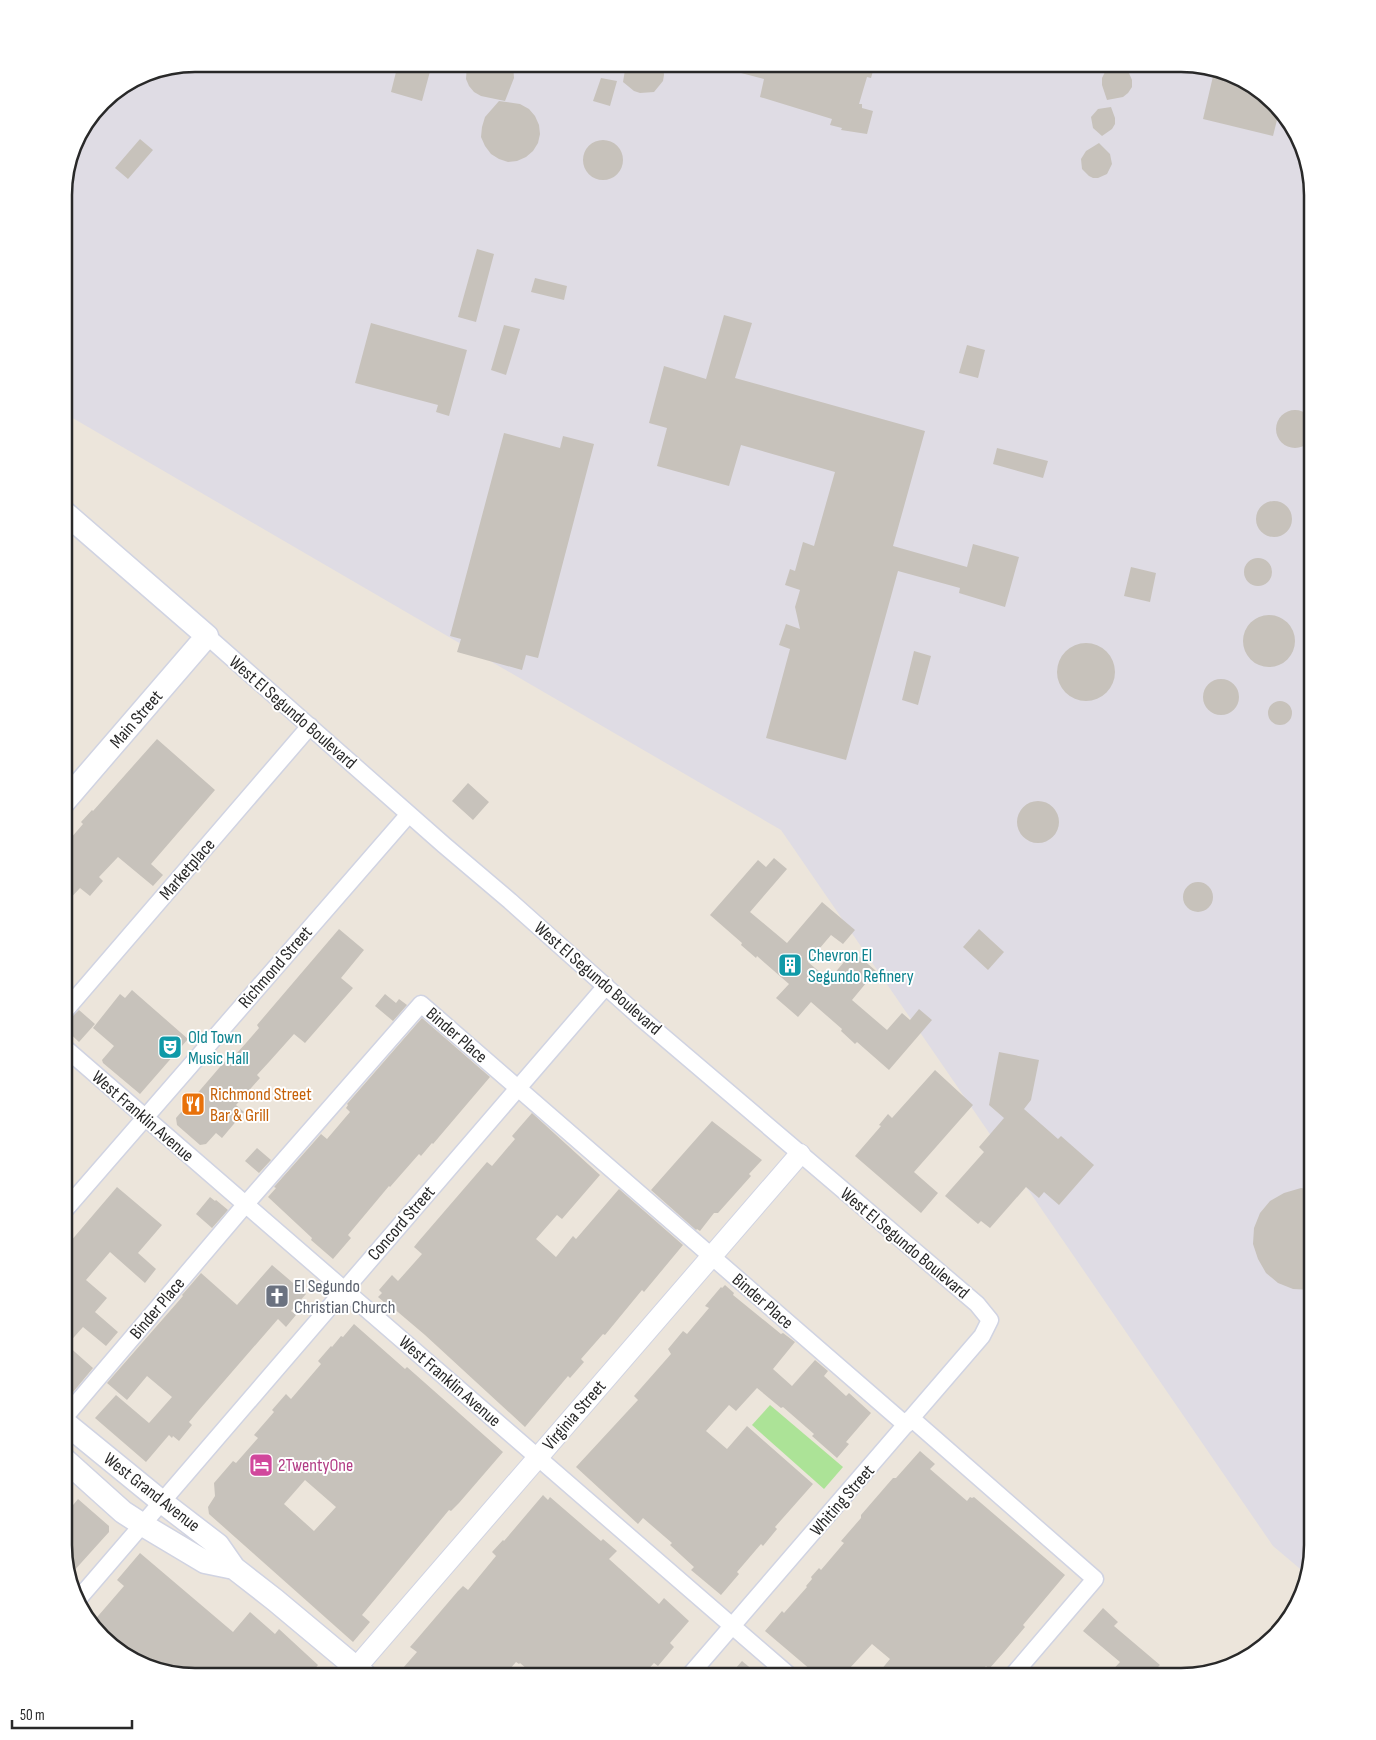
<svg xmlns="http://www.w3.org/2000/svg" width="1376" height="1740" font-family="'Sofia Sans Condensed',sans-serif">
<rect width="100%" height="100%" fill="#ece5db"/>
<!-- industrial -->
<path fill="#dfdce4" d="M196,64H1189L1247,82L1290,123L1312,196V1545L1305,1573L1273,1546L781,830L64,413V187L77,137L108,97L145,74Z"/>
<!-- green -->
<path fill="#ace397" d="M770,1405L843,1467L824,1489L752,1425Z"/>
<!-- building -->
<path fill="#c7c2bb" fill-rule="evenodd" d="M398,64H432L422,101L391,92Z
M467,64H513L514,78L505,101L481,96L474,92L469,86L466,79Z
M626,64H663L664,75L663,81L654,92L640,93L634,91L623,82Z
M722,64H875L871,78L867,77L859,104H862V108L873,111L867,134L841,130L842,128L830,125L832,119L760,97L764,79L722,68Z
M1117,67L1124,69L1129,73L1132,80V87L1128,93L1123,97L1107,100L1102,85V78L1105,72L1111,68Z
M1214,72L1247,82L1279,112L1273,136L1203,119Z
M601,78L617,81L610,106L593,101Z
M499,101L520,104L529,109L535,116L539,125L540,134L538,143L533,151L526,157L517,161L508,162L499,159L491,154L485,146L481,137L482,127L485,117Z
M1111,107L1115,118V124L1112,129L1102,136L1093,128L1091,117L1098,109Z
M140,139L153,150L128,179L115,168Z
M583 160a20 20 0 1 1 40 0a20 20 0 1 1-40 0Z
M1099,143L1110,154L1112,164L1107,174L1098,178H1093L1089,176L1082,169L1081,159L1086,151Z
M477,249L494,254L476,322L458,317Z
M535,278L567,286L564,300L531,292Z
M724,315L752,323L735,378L925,431L893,546L967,567L973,544L1019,557L1005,607L959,593L960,588L898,571L846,760L766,738L790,649L779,645L786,624L800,629L795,607L800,590L785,585L790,569L795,571L803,542L814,546L835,472L741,445L729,486L657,466L667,428L649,423L664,366L706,379Z
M371,323L467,350L449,416L436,412L438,405L355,383Z
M504,325L520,329L506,375L491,370Z
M967,345L985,350L978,378L959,373Z
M1276 429a19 19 0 1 1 38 0a19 19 0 1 1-38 0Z
M504,433L560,448L563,436L594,444L538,658L526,655L522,670L457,652L461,639L450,636Z
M997,448L1048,461L1043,478L993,464Z
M1256 519a18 18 0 1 1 36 0a18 18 0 1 1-36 0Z
M1244 572a14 14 0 1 1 28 0a14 14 0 1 1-28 0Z
M1131,567L1156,573L1150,602L1124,596Z
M1243 641a26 26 0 1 1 52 0a26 26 0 1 1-52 0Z
M1057 672a29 29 0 1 1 58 0a29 29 0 1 1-58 0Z
M914,651L931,656L918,705L902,700Z
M1203 697a18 18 0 1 1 36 0a18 18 0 1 1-36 0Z
M1268 713a12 12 0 1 1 24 0a12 12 0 1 1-24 0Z
M157,739L215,790L151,864L163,875L153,886L118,857L99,877L103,881L90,896L80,888L64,905V846L83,824L81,822L92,810L93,811Z
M468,783L489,802L473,820L452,801Z
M1017 822a21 21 0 1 1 42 0a21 21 0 1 1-42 0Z
M774,858L787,869L750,912L787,943L822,902L855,930L843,944L831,935L808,962L829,980L853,951L876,971L852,1000L887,1030L902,1013L910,1020L919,1009L932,1020L889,1070L857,1042L855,1044L841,1031L842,1029L811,1002L798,1017L776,998L789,984L757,956L756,958L741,945L742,943L710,915L758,860L766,867Z
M1183 897a15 15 0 1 1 30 0a15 15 0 1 1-30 0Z
M339,929L364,950L341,978L353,988L305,1043L294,1034L269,1062L257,1075L260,1078L236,1105L244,1112L222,1138L216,1133L206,1144L200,1145L177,1125L176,1118L232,1053L234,1055L236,1054L246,1043L259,1028L257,1025Z
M979,929L1004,952L988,970L963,947Z
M132,990L188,1039L140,1094L103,1063L102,1060L114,1046L93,1028L120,994L125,998Z
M385,994L396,1003L399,999L407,1005L393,1021L375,1006Z
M79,1010L95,1024L79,1042L64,1028V1024Z
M422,1018L490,1077L433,1144L432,1143L421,1156L419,1154L390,1187L389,1186L348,1235L351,1238L333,1259L311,1240L312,1238L268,1197L276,1188L274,1187L321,1134L327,1139L350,1112L346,1108L348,1105L347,1104Z
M999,1052L1039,1060L1031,1100L1024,1109L1058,1139L1061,1136L1094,1165L1059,1205L1044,1192L1039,1198L1026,1187L990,1228L981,1221L978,1224L945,1196L984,1152L979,1147L1004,1118L989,1105Z
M935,1070L973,1105L914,1172L938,1193L921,1213L855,1156L881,1126L879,1125L888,1114L892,1118Z
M532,1113L600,1175L562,1219L557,1215L536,1239L556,1257L573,1236L576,1239L619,1189L683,1245L644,1292L642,1290L605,1335L603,1334L581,1359L584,1362L570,1378L568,1376L525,1427L425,1335L392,1307L391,1308L378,1297L382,1293L379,1290L392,1275L398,1281L422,1254L414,1247L418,1242L487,1162L492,1166L515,1139L512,1136Z
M712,1121L762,1160L749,1174L751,1176L718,1213H714L700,1231L697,1229L696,1230L651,1190Z
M257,1148L271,1160L259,1173L245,1161Z
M117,1187L162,1225L138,1253L156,1269L145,1283L110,1252L86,1280L107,1298L95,1312L118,1332L106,1346L83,1327L67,1345L93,1368L64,1403V1249Z
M1301,1188L1312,1190V1290L1293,1289L1278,1283L1266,1273L1258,1259L1253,1244L1254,1228L1260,1213L1270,1201L1284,1193Z
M210,1197L215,1201L216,1200L228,1210L212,1228L196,1214Z
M272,1265L306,1294L291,1311L296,1315L286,1327L278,1319L199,1410L189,1422L192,1425L179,1441L173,1436L172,1438L169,1435L146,1462L95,1418L116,1395L149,1423L172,1397L147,1376L127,1400L107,1383L183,1296L182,1295L201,1273L237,1305Z
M725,1285L734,1293L733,1295L781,1334L783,1333L795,1342L773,1369L792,1386L815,1360L828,1371L824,1376L846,1396L849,1393L871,1413L846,1442L849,1444L837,1458L812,1436L814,1434L783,1407L781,1408L757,1388L736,1411L729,1405L706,1431L727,1449L747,1426L813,1484L775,1527L777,1529L763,1546L761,1544L737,1572L739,1574L721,1595L691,1570L694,1567L670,1545L672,1543L643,1518L638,1524L576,1467L638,1400L634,1396L671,1354L668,1349L683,1331L687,1334L709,1308L705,1306L721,1287L722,1288Z
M354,1324L405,1369L407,1367L503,1452L459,1503L451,1511L449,1510L362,1615L370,1622L353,1642L209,1514L208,1507L215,1496L214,1483L233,1461L236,1463L258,1438L254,1435L274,1412L272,1410L286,1394L291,1399L321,1364L318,1361L331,1346L332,1347L341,1336L343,1337ZM305,1480L336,1507L314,1531L284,1504Z
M920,1451L935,1464L930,1469L967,1501L970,1497L972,1498L974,1497L1065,1575L1023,1625L1025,1627L1004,1652L989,1669L986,1666L977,1676H910L903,1670L897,1676H876L890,1659L872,1644L849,1669L857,1676H818L765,1631L782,1611L784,1613L807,1587L806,1586L812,1579L811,1577L819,1568L821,1570L844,1543L841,1541L861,1518V1515L893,1478H896Z
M543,1495L548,1500L550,1497L601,1541L603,1539L617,1551L609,1559L659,1604L664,1598L689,1621L670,1643L674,1647L658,1666L654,1663L642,1676H535L520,1663L519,1664L516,1662L504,1676H396L417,1652L410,1647L417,1639L458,1591L463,1586L468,1590L496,1556L492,1552L503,1540L504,1541Z
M78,1499L109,1526V1532L72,1573L64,1544V1516Z
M140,1553L233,1632L250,1612L275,1634L279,1629L318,1665L309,1676H195L130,1659L92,1623L124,1586L117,1580Z
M1103,1608L1118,1622L1114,1626L1160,1665L1149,1676H1107L1120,1662L1083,1631Z
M742,1661L760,1676H729Z"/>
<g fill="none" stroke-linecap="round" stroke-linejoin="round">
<!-- minor casing -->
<g stroke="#d0d3e2" stroke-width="19">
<path id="minor" d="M207,636L444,845L510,901L640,1017L977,1304L990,1320L982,1336L689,1676
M64,1012L310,726
M64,1047L790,1676
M64,1211L409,814
M64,1418L245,1205L421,1004L906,1425
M911,1418L1095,1579L1012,1676
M80,1597L606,986"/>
</g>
<!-- tertiary casing -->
<g stroke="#d0d3e2" stroke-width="22">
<path id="tertiary" d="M349,1676L800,1154"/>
</g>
<!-- secondary casing -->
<g stroke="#d0d3e2" stroke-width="25">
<path id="secondary" d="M64,802L207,636L64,512
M64,1422L162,1502L218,1545L234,1568L275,1600L366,1676
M64,1459L123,1512L143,1525L205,1562L234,1568"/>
</g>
<!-- minor -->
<use href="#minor" stroke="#fff" stroke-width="16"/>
<!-- tertiary -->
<use href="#tertiary" stroke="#fff" stroke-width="20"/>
<!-- secondary -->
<use href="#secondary" stroke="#fff" stroke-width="22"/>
</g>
<!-- icons -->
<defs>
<g id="building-square" transform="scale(1.25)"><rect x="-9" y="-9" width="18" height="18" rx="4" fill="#0f9aa8" stroke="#fff"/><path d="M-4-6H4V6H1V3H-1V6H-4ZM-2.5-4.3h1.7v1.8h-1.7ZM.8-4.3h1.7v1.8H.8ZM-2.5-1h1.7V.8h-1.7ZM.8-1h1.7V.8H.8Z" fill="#fff"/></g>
<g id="theatre-square" transform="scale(1.25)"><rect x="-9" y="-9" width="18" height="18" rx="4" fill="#0f9aa8" stroke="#fff"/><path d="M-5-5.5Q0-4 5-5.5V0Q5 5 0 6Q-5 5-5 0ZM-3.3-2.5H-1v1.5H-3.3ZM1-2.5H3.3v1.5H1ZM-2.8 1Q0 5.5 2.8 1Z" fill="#fff"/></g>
<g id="restaurant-square" transform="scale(1.25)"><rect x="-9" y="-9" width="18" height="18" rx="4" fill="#e8710a" stroke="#fff"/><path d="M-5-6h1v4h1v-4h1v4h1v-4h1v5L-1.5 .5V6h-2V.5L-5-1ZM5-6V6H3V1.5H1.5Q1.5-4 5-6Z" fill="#fff"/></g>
<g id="church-square" transform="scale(1.25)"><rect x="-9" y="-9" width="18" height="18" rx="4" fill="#6b7280" stroke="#fff"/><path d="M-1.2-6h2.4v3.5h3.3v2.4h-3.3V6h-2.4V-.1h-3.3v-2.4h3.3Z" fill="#fff"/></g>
<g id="hotel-square" transform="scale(1.25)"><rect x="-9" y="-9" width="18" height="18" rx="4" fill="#d1479c" stroke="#fff"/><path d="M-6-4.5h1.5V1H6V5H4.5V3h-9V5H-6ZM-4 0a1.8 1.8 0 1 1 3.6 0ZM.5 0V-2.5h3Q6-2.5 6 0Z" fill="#fff"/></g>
</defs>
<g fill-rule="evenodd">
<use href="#building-square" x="790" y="965"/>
<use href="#theatre-square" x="170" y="1047"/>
<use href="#restaurant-square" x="193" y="1104"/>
<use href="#church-square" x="277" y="1296"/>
<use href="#hotel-square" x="261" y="1465"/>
</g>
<g text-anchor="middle" stroke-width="4" stroke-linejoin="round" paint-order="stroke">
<!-- street labels -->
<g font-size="18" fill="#292929" stroke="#fff">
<text transform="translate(293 712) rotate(41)" y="6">West El Segundo Boulevard</text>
<text transform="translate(136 719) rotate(-49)" y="6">Main Street</text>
<text transform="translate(187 869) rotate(-49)" y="6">Marketplace</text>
<text transform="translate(275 967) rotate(-49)" y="6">Richmond Street</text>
<text transform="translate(598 978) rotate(41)" y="6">West El Segundo Boulevard</text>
<text transform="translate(457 1035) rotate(41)" y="6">Binder Place</text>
<text transform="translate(143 1116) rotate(41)" y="6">West Franklin Avenue</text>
<text transform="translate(401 1223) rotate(-49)" y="6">Concord Street</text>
<text transform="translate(905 1243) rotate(40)" y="6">West El Segundo Boulevard</text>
<text transform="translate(763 1301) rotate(41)" y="6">Binder Place</text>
<text transform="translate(157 1308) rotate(-50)" y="6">Binder Place</text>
<text transform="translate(450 1381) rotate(41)" y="6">West Franklin Avenue</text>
<text transform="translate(574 1415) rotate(-49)" y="6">Virginia Street</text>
<text transform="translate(152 1492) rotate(38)" y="6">West Grand Avenue</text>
<text transform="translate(842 1500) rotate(-49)" y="6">Whiting Street</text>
</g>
<!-- culture labels -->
<g font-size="18" fill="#0d838f" stroke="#fff" text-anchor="start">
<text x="808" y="961">Chevron El<tspan x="808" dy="21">Segundo Refinery</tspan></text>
<text x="188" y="1043">Old Town<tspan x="188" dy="21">Music Hall</tspan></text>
</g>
<!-- food labels -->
<g font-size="18" fill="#c56008" stroke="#fff" text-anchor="start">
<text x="210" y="1100">Richmond Street<tspan x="210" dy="21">Bar &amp; Grill</tspan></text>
</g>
<!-- worship labels -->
<g font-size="18" fill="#5b616d" stroke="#fff" text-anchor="start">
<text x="294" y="1292">El Segundo<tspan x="294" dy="21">Christian Church</tspan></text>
</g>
<!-- hotel labels -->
<g font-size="18" fill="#b23c85" stroke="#fff" text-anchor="start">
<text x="278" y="1471">2TwentyOne</text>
</g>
</g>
<!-- crop -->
<path d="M0 0H1376V1740H0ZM195 72H1181A123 123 0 0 1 1304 195V1545A123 123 0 0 1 1181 1668H195A123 123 0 0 1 72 1545V195A123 123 0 0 1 195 72Z" fill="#fff" fill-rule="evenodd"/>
<path fill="none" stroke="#292929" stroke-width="2.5" d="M195 72H1181A123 123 0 0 1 1304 195V1545A123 123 0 0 1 1181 1668H195A123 123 0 0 1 72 1545V195A123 123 0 0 1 195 72Z"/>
<!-- scale -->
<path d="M12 1720v8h120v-8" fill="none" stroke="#292929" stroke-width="2.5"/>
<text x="20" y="1720" font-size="15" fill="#292929" stroke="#ffffff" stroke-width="4" paint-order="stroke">50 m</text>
</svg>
